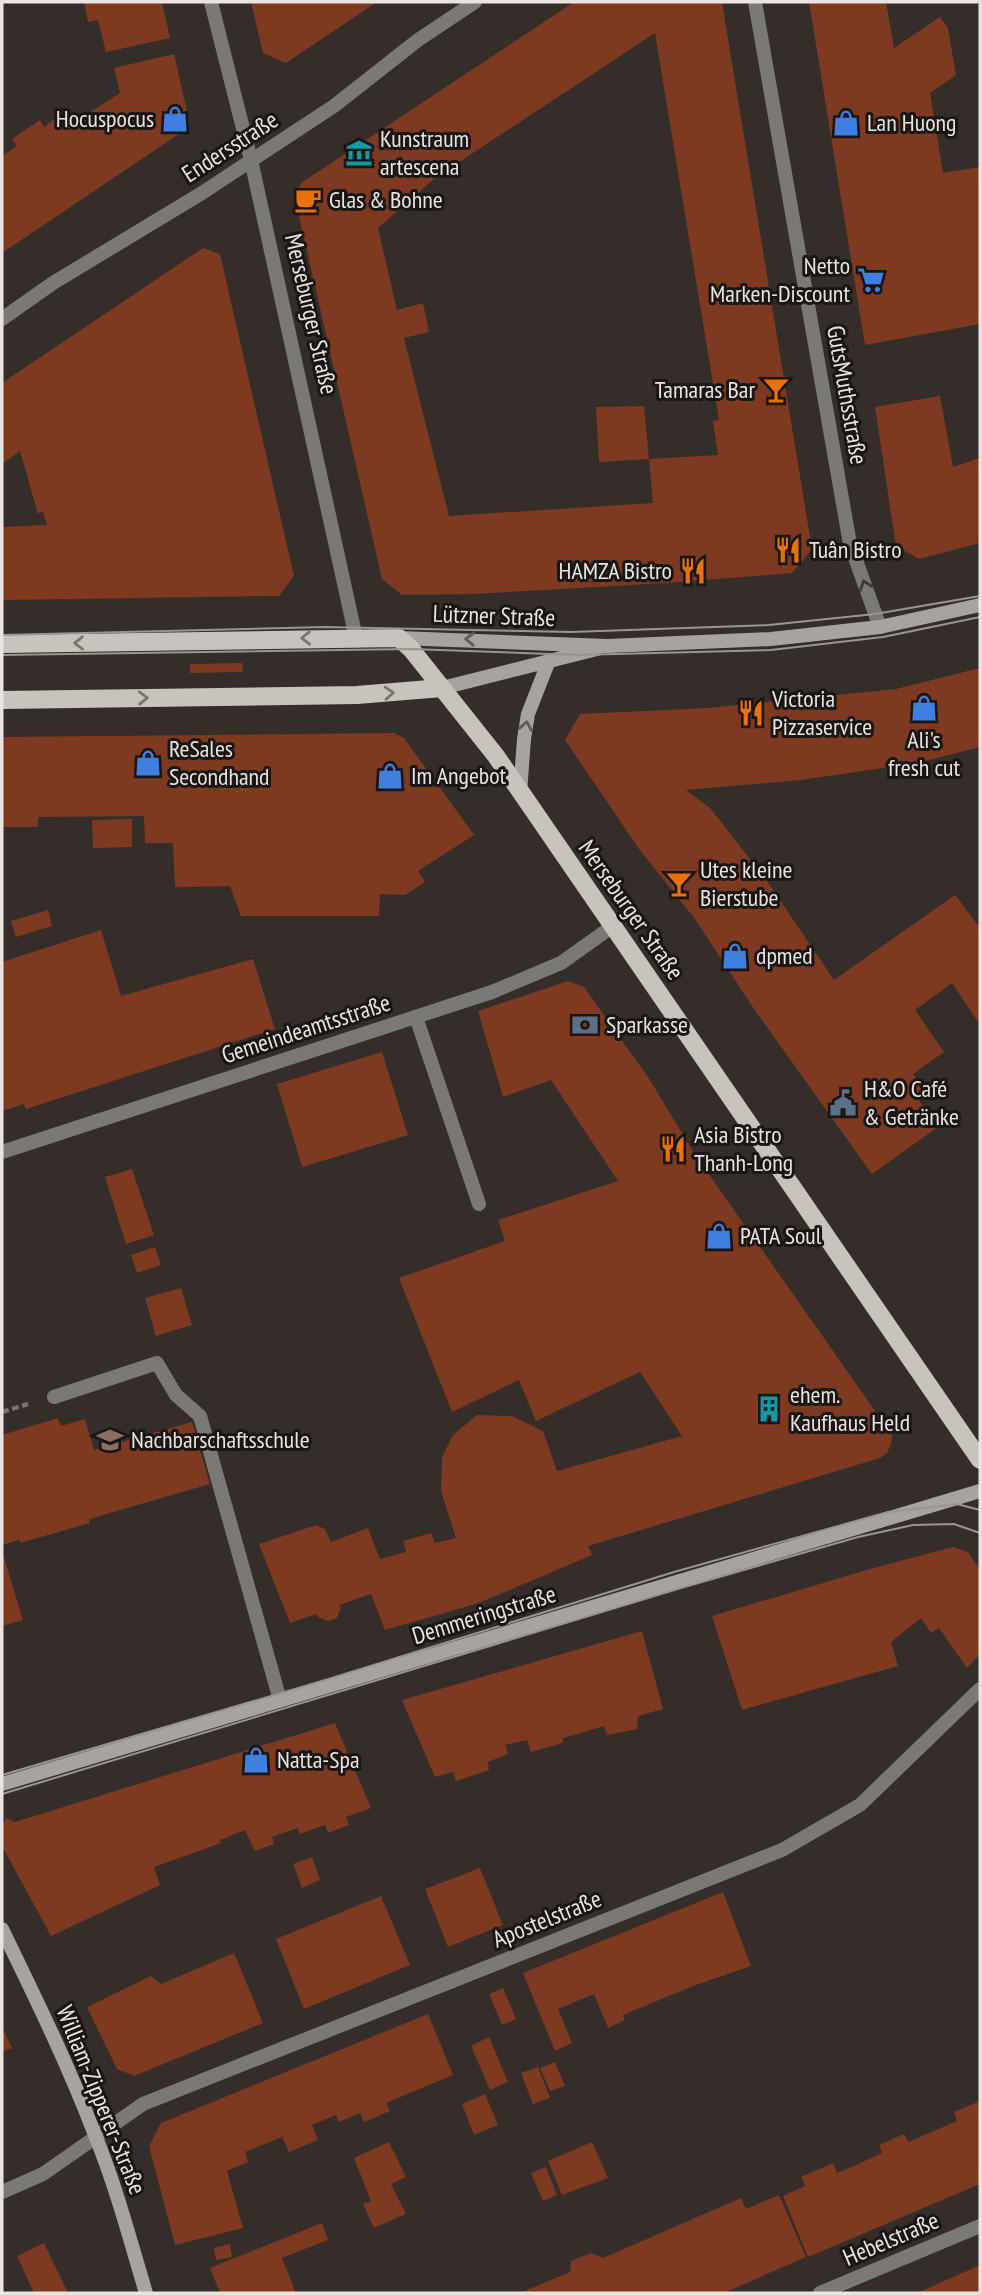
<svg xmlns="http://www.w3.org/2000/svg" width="982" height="2295" font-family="'PT Sans Narrow',sans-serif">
<rect width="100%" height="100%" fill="#342d29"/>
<!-- building -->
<path fill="#7d3a21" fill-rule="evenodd" d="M84,2H162L170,38L106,52L98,20L88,22Z
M251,2H377L286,63L263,53Z
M574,2H722L812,549L792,573L666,583L473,594L402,595L382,579L295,199L301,183ZM655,33L719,420L713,421L718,455L649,459L653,503L449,516L404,338L429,332L423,303L397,310L378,228L435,178Z
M809,2H886L894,48L940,17L948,28L956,75L930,93L943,173L980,167V324L865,345Z
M174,54L189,120L185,130L2,253V156L17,146L12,139L40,120L44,127L62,113L70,125L120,93L114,68Z
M203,248L220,254L294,576L279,596L2,600V527L47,525L43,511L38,514L20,451L2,464V383Z
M940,396L953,467L980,458V543L919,559L896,546L875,407Z
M644,406L649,459L599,462L596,407Z
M242,663L243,672L190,673V664Z
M980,668V747L917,763L801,780L686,790L710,808L765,878L834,980L955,895L978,925L980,924V1025L952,983L915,1010L944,1052L913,1074L928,1094L919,1100L938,1127L872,1174L752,1006L695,919L639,849L565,740L580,714L708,708L896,689Z
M394,733L404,738L474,835L418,871L425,882L405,895L380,894L379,916H241L230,886L175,887L173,843H145L144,816L38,817V827H2V737Z
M132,819V847L93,848L92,820Z
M48,910L52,926L16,937L11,921Z
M101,930L121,996L253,959L275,1029L26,1109L24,1104L2,1111V962Z
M568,981L584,987L650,1080L694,1153L892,1435L891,1444L887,1453L880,1458L588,1546L592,1555L479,1603L385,1630L371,1594L339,1605L341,1608L337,1618L328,1621L318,1617L316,1614L290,1623L259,1544L316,1525L325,1529L331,1542L368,1528L380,1559L406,1552L403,1541L431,1533L435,1543L456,1538L441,1491L442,1457L453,1435L477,1415L512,1416L543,1431L557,1471L682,1436L640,1372L536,1421L519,1380L452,1412L399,1278L505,1241L498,1220L618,1181L551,1080L503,1097L478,1011Z
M382,1052L408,1135L302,1167L277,1084Z
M132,1169L154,1235L126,1244L105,1177Z
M155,1247L161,1265L137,1273L131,1255Z
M181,1288L192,1325L156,1336L145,1298Z
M58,1418L61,1426L85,1419L94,1450L192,1422L210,1484L89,1519L90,1523L20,1543L19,1540L2,1545V1435Z
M953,1547L968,1552L980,1570V1654L967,1668L939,1628L931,1633L921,1618L891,1642L898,1666L742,1710L712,1616L870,1569Z
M2,1551L23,1620L2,1626Z
M642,1631L663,1709L638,1716L637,1729L607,1735L604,1726L563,1738V1743L531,1752L527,1740L505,1745L508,1754L488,1762L489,1770L456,1781L453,1772L435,1777L402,1700Z
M335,1723L371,1808L346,1817L349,1825L328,1833L325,1825L300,1834L298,1828L272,1837L274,1844L255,1851L245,1830L220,1840L221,1843L154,1867L160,1885L51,1936L2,1846V1829L6,1818L15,1822Z
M312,1857L320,1880L302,1888L293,1864Z
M480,1868L503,1925L448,1947L425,1889Z
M723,1892L751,1966L693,1986L623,2015L625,2020L608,2028L594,1994L558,2009L572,2043L555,2051L523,1973Z
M381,1896L410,1965L304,2009L276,1939Z
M234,1953L263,2023L134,2076L117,2069L87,2007L151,1976L161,1984Z
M503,1988L516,2019L502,2025L489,1994Z
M428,2014L453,2075L386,2103L390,2111L364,2122L360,2113L339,2122L336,2115L312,2125L318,2140L289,2152L282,2137L245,2152L248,2162L227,2171L243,2228L175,2245L149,2146L161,2123Z
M2,2027L12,2048L2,2052Z
M489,2037L508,2082L490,2090L471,2046Z
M555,2062L565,2086L550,2091L540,2068Z
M538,2067L550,2098L533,2104L521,2073Z
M485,2094L498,2125L474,2135L462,2104Z
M980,2101V2184L808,2257L783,2196L805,2186L801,2177L833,2163L837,2173L858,2164L882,2153L879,2145L904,2134L908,2142L957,2121L954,2112Z
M389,2142L406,2177L391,2184L406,2214L374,2228L363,2204L371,2201L354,2158Z
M592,2142L608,2178L562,2195L548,2161Z
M546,2167L557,2195L543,2201L531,2173Z
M779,2195L806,2257L724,2293H520L570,2272L571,2261L591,2253L603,2258L741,2198L746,2209Z
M322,2223L328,2240L282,2258L296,2293H220L210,2268Z
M44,2243L68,2293H34L17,2256Z
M230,2244L232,2257L216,2260L214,2248Z
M980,2265V2293H917Z"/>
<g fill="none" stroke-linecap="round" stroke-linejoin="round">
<!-- path -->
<path stroke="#78726f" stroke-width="4.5" stroke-dasharray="7 3.5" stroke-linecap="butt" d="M2,1412L28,1404"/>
<!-- lane -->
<path stroke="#7b7976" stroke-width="14" d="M416,1017L479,1204
M54,1397L157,1363L176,1395L200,1416L280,1700"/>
<!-- street -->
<path stroke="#7b7976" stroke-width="14" d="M211,2L251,160L356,638
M755,2L850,544L880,627
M2,319L53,283L202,193L334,106L418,40L475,2
M2,1152L492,992L561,963L613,926
M2,2192L43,2174L143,2104L782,1850L860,1805L980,1689
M820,2293L980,2226"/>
<!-- secondary -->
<path stroke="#a7a39e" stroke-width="14" d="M399,638L608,646L771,639L880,627L980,605
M442,688L597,649
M520,793L524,739L528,714L548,663
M2,1784L980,1491
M2,1929C35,1997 68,2064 95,2135C116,2186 130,2240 146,2293"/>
<!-- primary -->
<path stroke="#c9c3bd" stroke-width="18" d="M2,644L399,638L411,649L496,756L980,1460
M2,700L357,695L442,688"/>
<!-- tram -->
<path stroke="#9a9592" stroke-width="2" d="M2,635L325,627L571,632L769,625L875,614L980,596
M2,655L411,649L577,655L771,650L883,637L980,617
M2,1775L322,1681L674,1572L888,1512L957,1504L980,1510
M2,1794L681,1588L858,1537L913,1525L954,1524L980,1533"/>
</g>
<!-- one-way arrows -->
<defs><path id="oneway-chevron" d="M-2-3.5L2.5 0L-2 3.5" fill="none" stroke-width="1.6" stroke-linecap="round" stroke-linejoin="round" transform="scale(1.75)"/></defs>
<use stroke="#3b3936" href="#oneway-chevron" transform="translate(865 585) rotate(-110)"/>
<g stroke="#7a7571">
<use href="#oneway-chevron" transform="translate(306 638) rotate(179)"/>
<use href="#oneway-chevron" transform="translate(79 643) rotate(179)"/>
<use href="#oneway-chevron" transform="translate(389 693) rotate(-4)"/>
<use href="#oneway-chevron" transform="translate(143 698) rotate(-1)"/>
</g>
<g stroke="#605c59">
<use href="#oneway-chevron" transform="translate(470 639) rotate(-178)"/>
<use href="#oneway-chevron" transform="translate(526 726) rotate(-80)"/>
</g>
<!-- icons -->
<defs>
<g id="shop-bare" transform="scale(2.1)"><path d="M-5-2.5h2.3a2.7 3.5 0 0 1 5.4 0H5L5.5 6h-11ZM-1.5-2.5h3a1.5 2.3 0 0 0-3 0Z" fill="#3f7fe0" stroke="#191614" stroke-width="2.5" paint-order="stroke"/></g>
<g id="museum-bare" transform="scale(2.1)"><path d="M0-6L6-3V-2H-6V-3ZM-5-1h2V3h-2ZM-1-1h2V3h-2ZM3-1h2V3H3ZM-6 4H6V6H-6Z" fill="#0f9aa8" stroke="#191614" stroke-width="2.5" paint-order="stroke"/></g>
<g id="cafe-bare" transform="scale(2.1)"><path d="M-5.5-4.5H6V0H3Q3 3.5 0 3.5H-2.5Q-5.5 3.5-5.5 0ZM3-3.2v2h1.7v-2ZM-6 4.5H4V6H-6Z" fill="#e8710a" stroke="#191614" stroke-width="2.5" paint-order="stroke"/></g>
<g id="supermarket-bare" transform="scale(2.1)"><path d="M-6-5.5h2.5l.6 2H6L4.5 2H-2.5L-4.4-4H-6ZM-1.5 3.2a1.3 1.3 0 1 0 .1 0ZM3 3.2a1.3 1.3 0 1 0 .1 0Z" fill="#3f7fe0" stroke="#191614" stroke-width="2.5" paint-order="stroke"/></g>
<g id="bar-bare" transform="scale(2.1)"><path d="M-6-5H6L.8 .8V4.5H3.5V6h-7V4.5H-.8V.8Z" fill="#e8710a" stroke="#191614" stroke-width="2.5" paint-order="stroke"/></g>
<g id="restaurant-bare" transform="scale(2.1)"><path d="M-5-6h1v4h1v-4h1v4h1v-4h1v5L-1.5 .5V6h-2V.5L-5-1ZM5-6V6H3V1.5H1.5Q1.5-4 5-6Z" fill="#e8710a" stroke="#191614" stroke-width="2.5" paint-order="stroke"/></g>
<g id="bank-bare" transform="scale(2.1)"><path d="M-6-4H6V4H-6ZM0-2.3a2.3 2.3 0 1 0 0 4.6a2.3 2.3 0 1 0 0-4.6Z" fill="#5c6f8a" stroke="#191614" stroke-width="2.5" paint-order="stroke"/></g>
<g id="civic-bare" transform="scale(2.1)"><path d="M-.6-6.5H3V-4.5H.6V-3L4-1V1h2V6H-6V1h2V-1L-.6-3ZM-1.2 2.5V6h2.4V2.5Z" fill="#5c6f8a" stroke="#191614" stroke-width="2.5" paint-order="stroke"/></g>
<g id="building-bare" transform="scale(2.1)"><path d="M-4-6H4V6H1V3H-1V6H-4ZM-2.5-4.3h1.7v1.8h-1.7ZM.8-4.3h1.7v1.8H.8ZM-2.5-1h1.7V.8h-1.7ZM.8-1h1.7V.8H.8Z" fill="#0f9aa8" stroke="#191614" stroke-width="2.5" paint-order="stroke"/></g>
<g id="school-bare" transform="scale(2.1)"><path d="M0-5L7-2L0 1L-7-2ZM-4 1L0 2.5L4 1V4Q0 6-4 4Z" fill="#8d6e63" stroke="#191614" stroke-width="2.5" paint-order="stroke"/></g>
</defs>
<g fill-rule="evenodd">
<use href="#shop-bare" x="175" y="119"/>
<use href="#shop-bare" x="846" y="123"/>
<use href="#museum-bare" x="359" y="153"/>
<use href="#cafe-bare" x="308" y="200"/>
<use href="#supermarket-bare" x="871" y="280"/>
<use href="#bar-bare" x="776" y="390"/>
<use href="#restaurant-bare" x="788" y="550"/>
<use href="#restaurant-bare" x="693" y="571"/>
<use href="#shop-bare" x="924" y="708"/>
<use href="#restaurant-bare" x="751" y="713"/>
<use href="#shop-bare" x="148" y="763"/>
<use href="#shop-bare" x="390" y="776"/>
<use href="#bar-bare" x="679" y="884"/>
<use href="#shop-bare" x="735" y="956"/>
<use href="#bank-bare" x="585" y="1025"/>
<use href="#civic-bare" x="843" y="1103"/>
<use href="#restaurant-bare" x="673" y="1149"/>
<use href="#shop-bare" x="719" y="1236"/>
<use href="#building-bare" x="769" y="1409"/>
<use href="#school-bare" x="110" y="1440"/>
<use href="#shop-bare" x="256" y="1760"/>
</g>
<g text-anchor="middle" stroke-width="6" stroke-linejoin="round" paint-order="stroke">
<!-- poi labels -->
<g font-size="24" fill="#e9e4e2" stroke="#191614" text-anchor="start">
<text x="154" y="127" text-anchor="end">Hocuspocus</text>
<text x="867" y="131">Lan Huong</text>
<text x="380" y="147">Kunstraum<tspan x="380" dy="28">artescena</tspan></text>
<text x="329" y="208">Glas &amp; Bohne</text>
<text x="850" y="274" text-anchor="end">Netto<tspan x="850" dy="28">Marken-Discount</tspan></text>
<text x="755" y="398" text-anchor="end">Tamaras Bar</text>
<text x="809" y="558">Tuấn Bistro</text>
<text x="672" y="579" text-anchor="end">HAMZA Bistro</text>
<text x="772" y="707">Victoria<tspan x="772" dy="28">Pizzaservice</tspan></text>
<text x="924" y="748" text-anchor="middle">Ali's<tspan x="924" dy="28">fresh cut</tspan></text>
<text x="169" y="757">ReSales<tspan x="169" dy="28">Secondhand</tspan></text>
<text x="411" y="784">Im Angebot</text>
<text x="700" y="878">Utes kleine<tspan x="700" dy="28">Bierstube</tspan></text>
<text x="756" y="964">dpmed</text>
<text x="606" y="1033">Sparkasse</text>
<text x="864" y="1097">H&amp;O Café<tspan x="864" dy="28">&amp; Getränke</tspan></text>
<text x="694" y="1143">Asia Bistro<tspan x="694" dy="28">Thanh-Long</tspan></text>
<text x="740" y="1244">PATA Soul</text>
<text x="790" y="1403">ehem.<tspan x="790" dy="28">Kaufhaus Held</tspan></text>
<text x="131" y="1448">Nachbarschaftsschule</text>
<text x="277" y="1768">Natta-Spa</text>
</g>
<!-- street labels -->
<g font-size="24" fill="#e9e4e2" stroke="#191614">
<text transform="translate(230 147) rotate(-33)" y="8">Endersstraße</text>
<text transform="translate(311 314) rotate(77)" y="8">Merseburger Straße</text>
<text transform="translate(847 395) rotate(80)" y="8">GutsMuthsstraße</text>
<text transform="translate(494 616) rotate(2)" y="8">Lützner Straße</text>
<text transform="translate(631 910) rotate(55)" y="8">Merseburger Straße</text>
<text transform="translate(306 1029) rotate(-18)" y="8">Gemeindeamtsstraße</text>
<text transform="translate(484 1615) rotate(-17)" y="8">Demmeringstraße</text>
<text transform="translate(547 1919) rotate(-22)" y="8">Apostelstraße</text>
<text transform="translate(101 2100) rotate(68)" y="8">William-Zipperer-Straße</text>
<text transform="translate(891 2239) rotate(-23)" y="8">Hebelstraße</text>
</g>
</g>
<!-- border -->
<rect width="982" height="2295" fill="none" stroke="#e9e4e2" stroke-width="7"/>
</svg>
